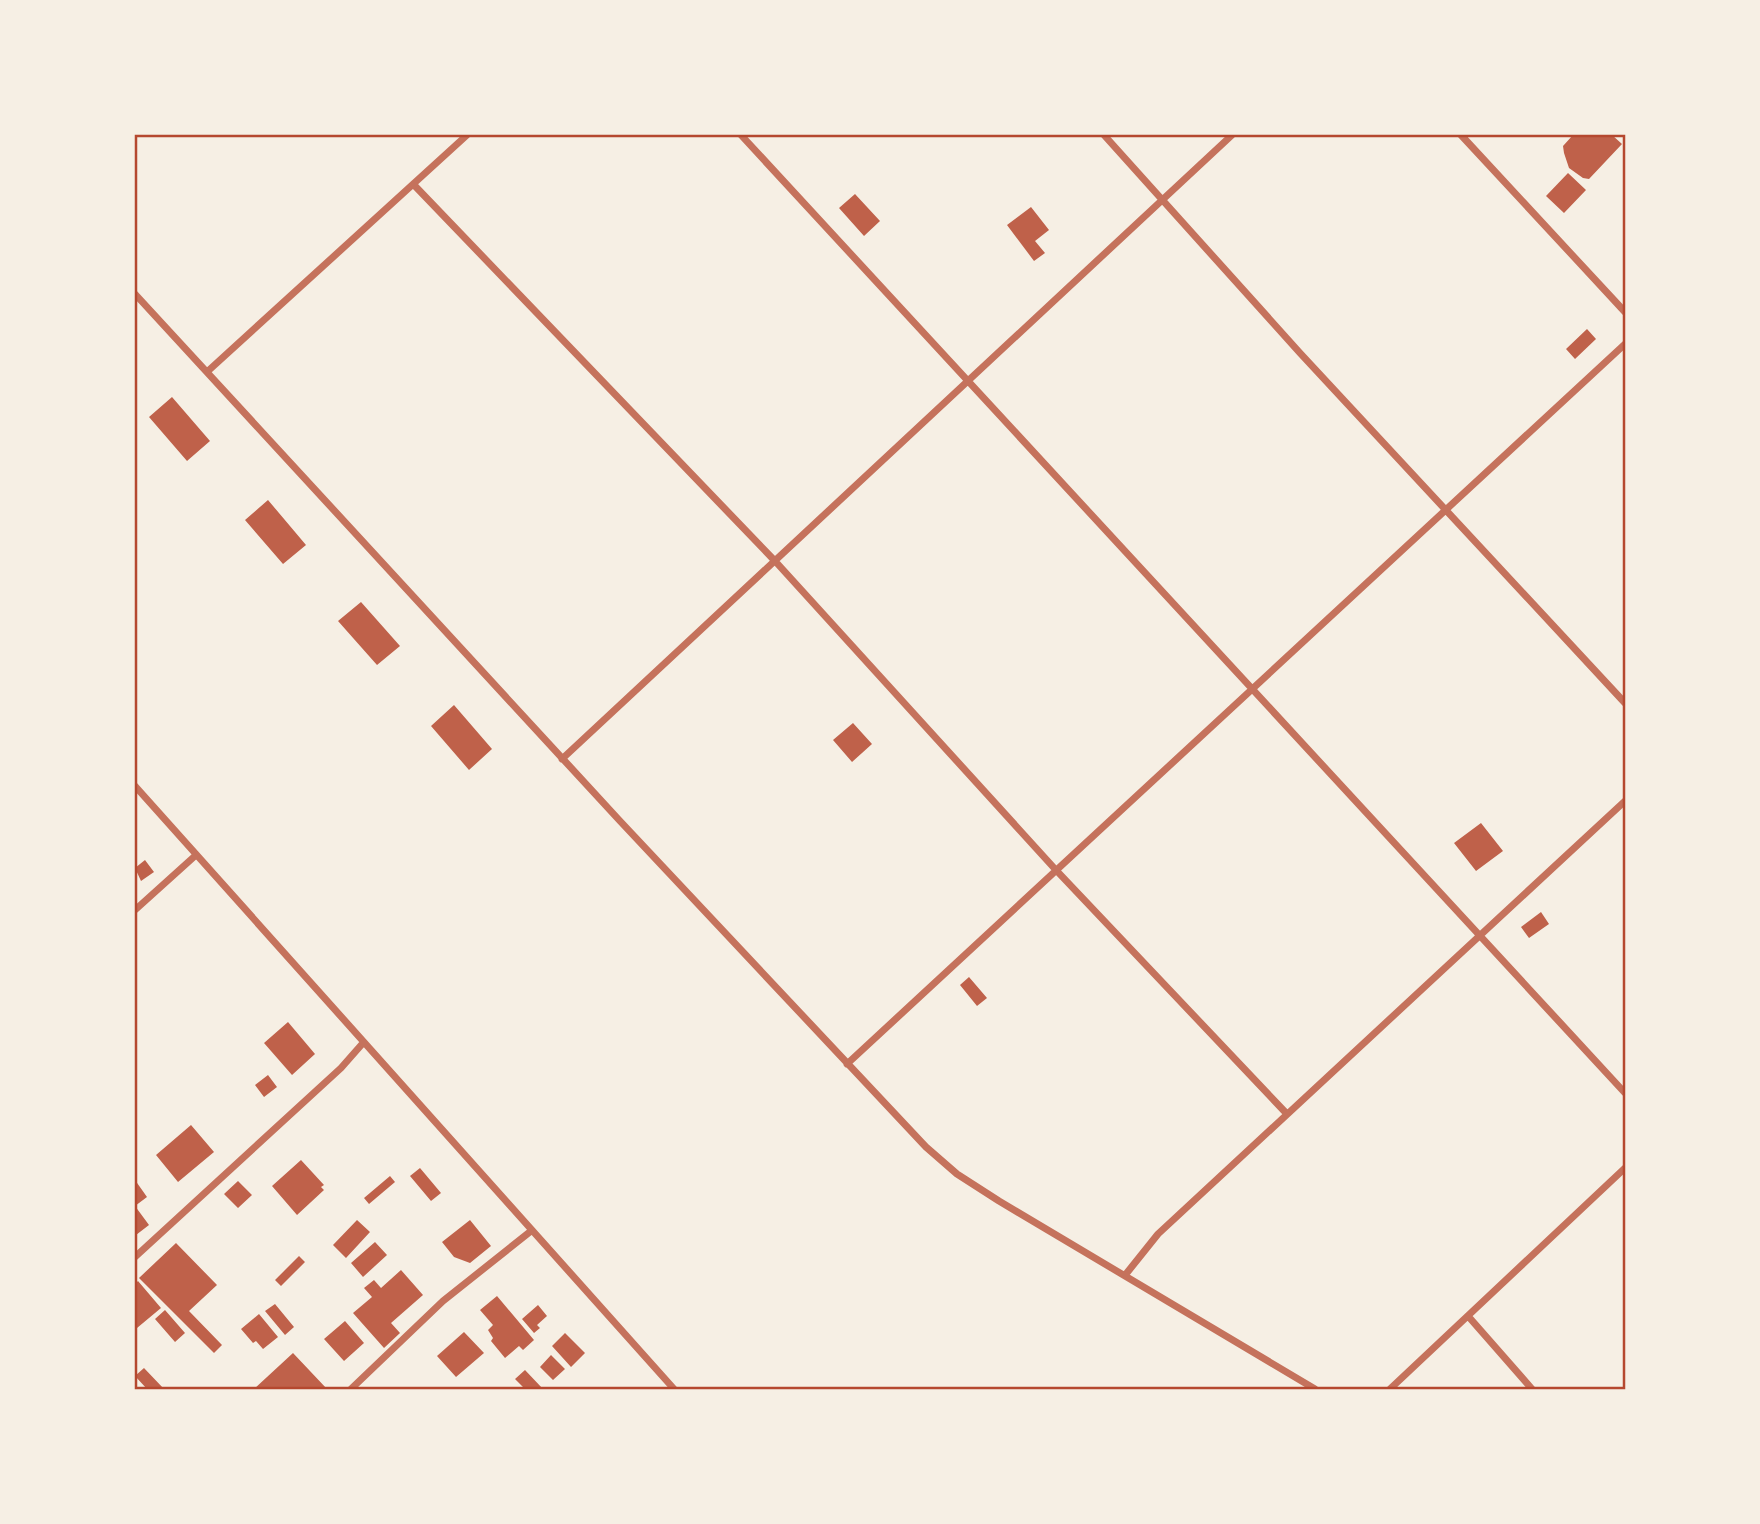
<svg xmlns="http://www.w3.org/2000/svg" width="1760" height="1524" font-family="Montserrat,sans-serif">
<rect width="100%" height="100%" fill="#f6efe4"/>
<!-- building -->
<path fill="#bf614a" d="M1573,135H1612L1622,144L1589,179L1583,178L1569,168L1564,153L1563,146Z
M1568,173L1586,190L1564,213L1546,196Z
M855,194L880,221L864,236L839,208Z
M1031,207L1049,230L1035,241L1045,253L1034,261L1007,225Z
M1587,329L1596,339L1575,359L1566,349Z
M172,397L210,441L187,461L149,417Z
M268,500L306,545L283,564L245,520Z
M361,602L400,646L377,665L338,621Z
M454,705L492,749L469,770L431,726Z
M853,723L872,744L852,762L833,740Z
M1481,823L1503,851L1476,871L1454,843Z
M145,860L154,872L141,881L135,868Z
M1541,912L1549,924L1529,938L1521,927Z
M969,977L987,998L977,1006L960,985Z
M288,1022L315,1054L292,1075L264,1043Z
M268,1075L277,1087L264,1097L255,1085Z
M191,1125L214,1152L178,1182L156,1155Z
M301,1160L324,1185L321,1187L324,1190L297,1215L272,1186Z
M420,1168L441,1193L431,1201L410,1176Z
M390,1176L395,1182L369,1204L364,1198Z
M135,1180L147,1197L135,1206L149,1225L136,1235L135,1232Z
M238,1181L252,1195L238,1208L224,1194Z
M357,1220L370,1232L346,1258L333,1245Z
M470,1220L491,1246L470,1263L454,1257L442,1242Z
M375,1242L387,1255L363,1277L351,1263Z
M176,1243L217,1285L189,1311L222,1345L214,1353L139,1278Z
M299,1256L305,1262L281,1286L275,1280Z
M401,1270L423,1295L391,1323L400,1333L384,1348L353,1313L372,1297L364,1288L374,1280L381,1288Z
M138,1281L161,1308L137,1328L135,1284Z
M497,1296L534,1340L523,1350L519,1346L505,1358L491,1341L493,1338L488,1330L493,1325L480,1310Z
M275,1304L294,1327L285,1335L265,1311Z
M538,1305L547,1316L537,1325L540,1328L534,1333L522,1319Z
M165,1310L185,1333L175,1342L155,1319Z
M259,1314L278,1337L263,1349L256,1341L253,1343L241,1329Z
M345,1321L364,1343L344,1361L324,1339Z
M464,1332L484,1353L456,1377L437,1356Z
M565,1333L585,1353L571,1367L552,1346Z
M293,1353L327,1389H254Z
M551,1355L565,1369L553,1380L540,1367Z
M144,1368L164,1389H147L135,1376Z
M525,1370L543,1389H525L515,1379Z"/>
<g fill="none" stroke-linecap="round" stroke-linejoin="round">
<!-- minor -->
<path stroke="#c5725c" stroke-width="7" d="M741,135L1625,1093
M1104,135L1300,353L1625,703
M1461,135L1625,312
M415,186L775,561L1055,869L1287,1114
M135,294L620,821L926,1147L957,1174L999,1201L1315,1389
M208,371L467,135
M562,759L1232,135
M135,786L674,1389
M135,910L196,855
M847,1064L1625,344
M135,1257L341,1068L363,1043
M1126,1274L1158,1234L1625,801
M1468,1316L1532,1389
M351,1389L443,1301L531,1231
M1390,1389L1625,1168"/>
</g>
<!-- border -->
<rect width="1760" height="1524" fill="none" stroke="#f6efe4" stroke-width="273"/>
<rect x="136" y="136" width="1488" height="1252" fill="none" stroke="#b5482f" stroke-width="2.5"/>
</svg>
